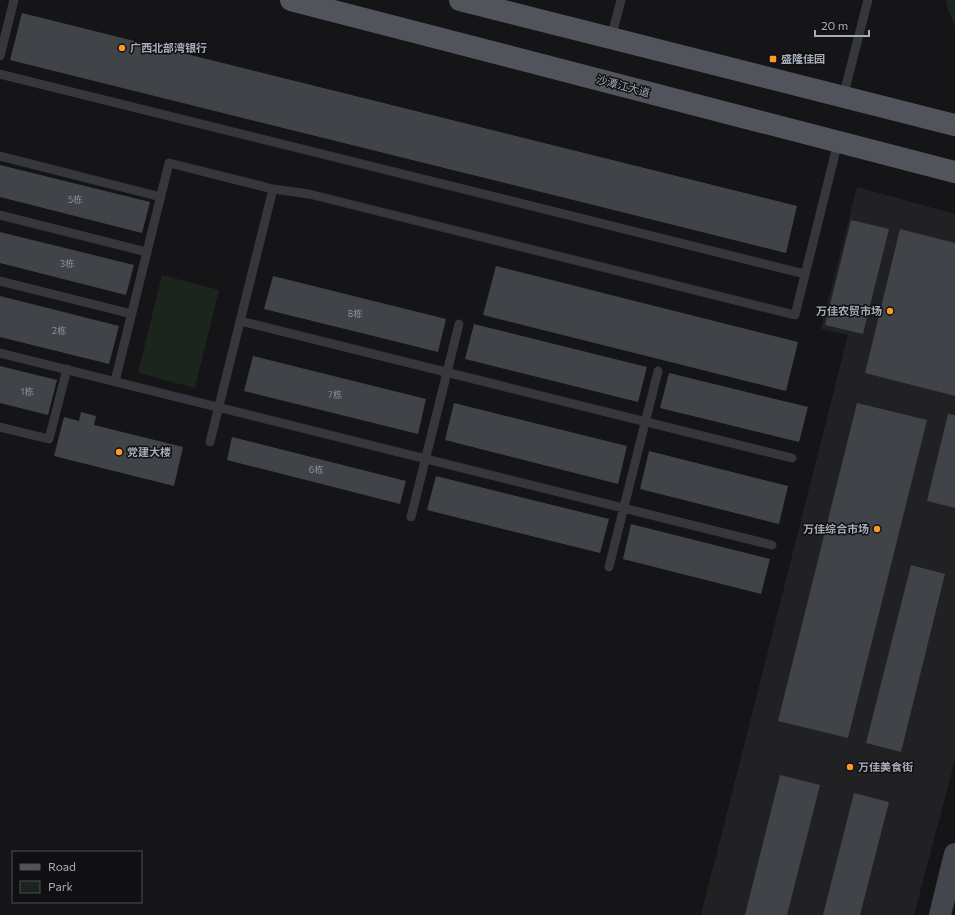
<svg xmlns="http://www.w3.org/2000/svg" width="955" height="915" font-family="Commissioner,'Noto Sans SC',sans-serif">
<rect width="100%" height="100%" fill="#151517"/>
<!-- built -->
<path fill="#212124" d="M857,187L955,214V760L914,915H701L848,335L821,329Z"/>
<!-- green -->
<path fill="#1c251d" d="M946,0H955V26L948,10Z
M162,275L219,290L195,388L138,373Z"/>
<!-- building -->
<path fill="#404347" d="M22,13L797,206L786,253L10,60Z
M0,165L150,202L142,233L0,197Z
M851,220L889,229L863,334L825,325Z
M900,229L955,243V396L865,373Z
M0,232L134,265L126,295L0,263Z
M496,266L798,342L786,391L483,315Z
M273,276L446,319L438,352L264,309Z
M0,296L119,326L109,364L0,337Z
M474,324L647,367L638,402L465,359Z
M253,356L426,399L418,434L244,391Z
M0,366L57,380L48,415L0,403Z
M669,373L808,407L799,442L660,408Z
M454,403L627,446L618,484L445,440Z
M857,403L927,420L848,738L778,721Z
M81,412L96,416L94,425L183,447L174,486L54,456L64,417L79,421Z
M948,414L955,415V508L927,501Z
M232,437L406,481L400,504L227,460Z
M649,451L788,486L779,524L640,489Z
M436,476L609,519L600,553L427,510Z
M631,524L770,559L761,594L623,559Z
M911,565L945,574L901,752L866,743Z
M780,775L820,785L787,915H745Z
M854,793L889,802L860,915H823Z"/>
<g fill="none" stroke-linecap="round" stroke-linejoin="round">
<!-- service -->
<path stroke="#35373c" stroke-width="9" d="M611,38L621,0
M0,56L14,0
M0,74L805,274
M843,97L868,0
M0,156L161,197
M0,215L147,252
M0,281L132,314
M240,321L792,458
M0,353L772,545
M115,381L169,163L273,189
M0,427L49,439L67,369
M210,442L273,189L309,194L795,315L838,142
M411,517L459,324
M609,567L658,371"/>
<!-- secondary -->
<path stroke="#43464c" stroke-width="22" d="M940,915L955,854"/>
<!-- primary -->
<path stroke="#51555b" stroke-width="22" d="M291,0L955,172
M460,0L955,125"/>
</g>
<!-- markers -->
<g fill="#fd9926" stroke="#101012" stroke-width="1.5">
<circle cx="122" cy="48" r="4"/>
<rect x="769" y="55" width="8" height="8" rx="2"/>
<circle cx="890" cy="311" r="4"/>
<circle cx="119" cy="452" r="4"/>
<circle cx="877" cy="529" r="4"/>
<circle cx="850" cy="767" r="4"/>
</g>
<g text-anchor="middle" stroke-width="3" stroke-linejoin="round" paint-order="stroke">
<!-- number labels -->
<g font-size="9" fill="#8c929c">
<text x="75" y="203">5栋</text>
<text x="67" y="267">3栋</text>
<text x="355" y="317">8栋</text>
<text x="59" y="334">2栋</text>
<text x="27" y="395">1栋</text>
<text x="335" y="398">7栋</text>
<text x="316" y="473">6栋</text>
</g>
<!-- poi labels -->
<g font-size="11" font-weight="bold" fill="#a6adb8" stroke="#101012" text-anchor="start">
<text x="130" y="52">广西北部湾银行</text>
<text x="781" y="63">盛隆佳园</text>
<text x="882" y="315" text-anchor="end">万佳农贸市场</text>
<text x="127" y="456">党建大楼</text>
<text x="869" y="533" text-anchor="end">万佳综合市场</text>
<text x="858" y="771">万佳美食街</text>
</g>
<!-- street labels -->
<g font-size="11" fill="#a6adb8" stroke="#101012">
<text transform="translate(623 86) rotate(15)" y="4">沙潭江大道</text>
</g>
</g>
<!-- legend -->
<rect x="12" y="851" width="130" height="52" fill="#101012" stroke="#4c4f54"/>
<rect x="20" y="864" width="20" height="6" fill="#51555b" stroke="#4c4f54"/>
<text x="48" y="871" font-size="12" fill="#a6adb8">Road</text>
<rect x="20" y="881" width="20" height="12" fill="#1c251d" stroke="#4c4f54"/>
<text x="48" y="891" font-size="12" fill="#a6adb8">Park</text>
<!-- scale -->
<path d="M815 30v6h54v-6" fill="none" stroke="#a6adb8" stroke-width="2"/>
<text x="821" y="30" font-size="12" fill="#a6adb8" stroke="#101012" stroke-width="3" paint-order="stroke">20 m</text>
</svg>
